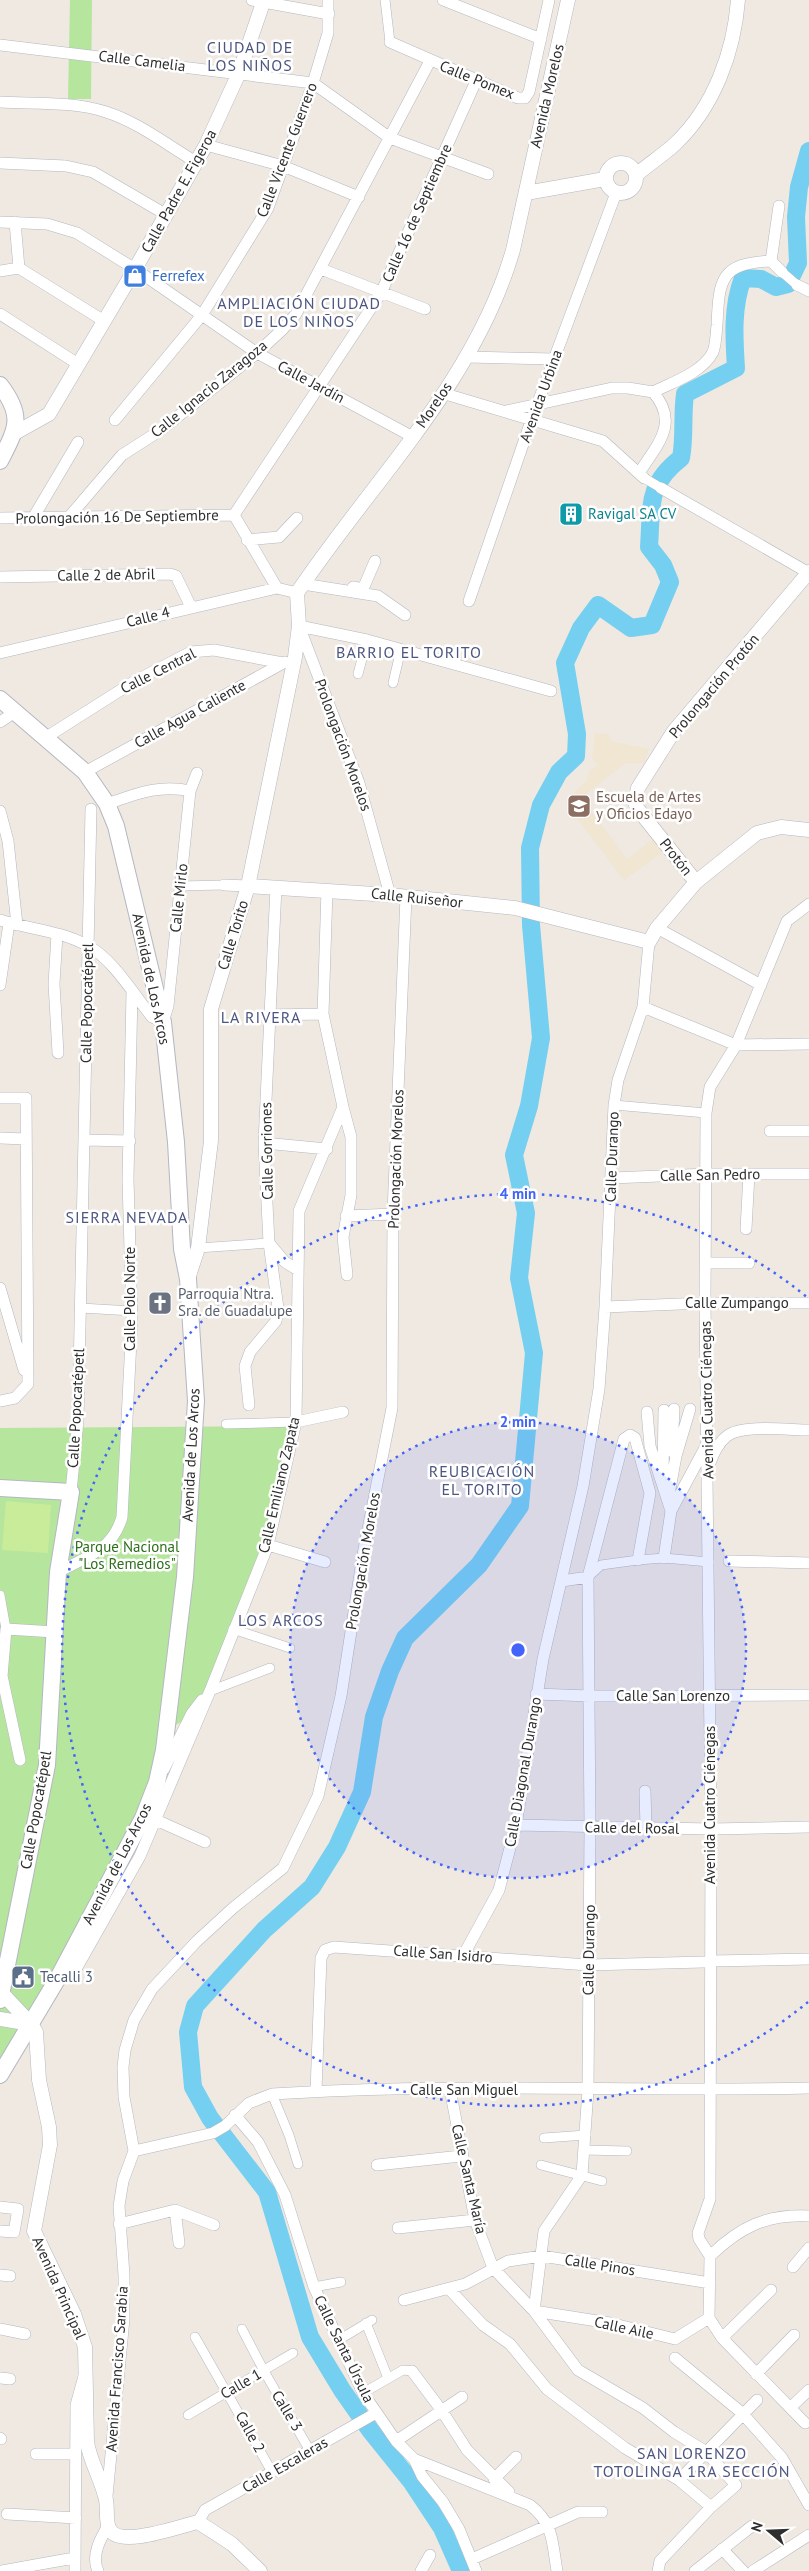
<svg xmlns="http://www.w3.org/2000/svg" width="809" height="2571" font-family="'PT Sans',sans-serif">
<rect width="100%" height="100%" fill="#efe9e1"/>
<!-- education -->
<path fill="#f0e6d1" d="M595,733L609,734L610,741L649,749L644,763H625L581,798L627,859L653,839L662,853L624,880L571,810L570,802L574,794L587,780L589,771L598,765L592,759Z"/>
<!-- green -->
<path fill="#b6e59e" d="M70,0H92L91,99H68Z
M293,1426L245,1610L199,1712L165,1731L133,1833L53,1978L0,2060V1428Z"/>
<!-- pitch -->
<path fill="#c9ec9a" d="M6,1501L51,1505L48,1553L2,1550Z"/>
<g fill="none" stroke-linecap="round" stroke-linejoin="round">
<!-- river -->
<path stroke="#75cff0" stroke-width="18" d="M461,2571L442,2528L411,2481L370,2430L342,2390L310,2337L267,2192L210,2118L193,2087L188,2032L195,2006L264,1930L312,1887L337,1847L362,1792L374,1717L390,1671L405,1638L479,1565L520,1506L534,1353L519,1278L526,1213L514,1155L529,1106L541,1038L531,925L530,848L541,805L559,772L576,756L577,734L565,663L581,628L598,605L631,628L652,625L670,582L663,565L649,547C652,506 646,485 681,458C685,437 682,415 685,394L736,368C734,338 732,306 743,278L761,279L776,287L788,284L798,263L796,217L799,187L809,151"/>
<!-- pedestrian casing -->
<g stroke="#b4b7c1" stroke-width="10">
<path id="pedestrian" d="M385,0L390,42
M782,272L797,285
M644,478L661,488
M358,674L367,640
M393,683L401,649
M179,886L224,885
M614,1105L706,1113
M198,1248L269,1243
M81,1308L132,1311
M226,1424L296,1422
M588,1577L601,1565L638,1560L664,1558L709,1562
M0,1595L6,1629
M233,1629L290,1648
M210,1691L270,1668
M272,2094L289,2135L298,2164
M544,2138L586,2135
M584,2150L627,2151
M541,2165L602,2181
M314,2287L341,2282
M366,2323L388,2378
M242,2329L264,2371L310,2451
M195,2337L272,2472
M337,2341L372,2320
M363,2393L403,2370L412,2371
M188,2415L293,2353"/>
</g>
<!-- minor casing -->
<g stroke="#b4b7c1" stroke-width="12">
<path id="minor" d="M252,0L329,14
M443,0L541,39
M390,42L518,98H525L529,92L549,0
M0,45L313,83L390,138L488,174
M0,102C34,104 74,101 106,112C138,122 167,145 196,162
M206,145L283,166L359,197
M0,163L66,166L93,172L165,214
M0,222L47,224L77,233L135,269L257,353L413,437
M15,222L19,268
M771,261L779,206
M771,261L782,272
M19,268L104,321
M321,269L425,309
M0,271L19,268
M797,285L809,291
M0,314L78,364
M466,357L554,359
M653,392C673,382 702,373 713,352C716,344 716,334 717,325C719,280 720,263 771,261
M442,393L603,441L644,478
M506,411L612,388H628L653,392
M115,420L202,315L268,208L313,83L328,33V0
M639,473C657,445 680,423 653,392
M661,488L809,573
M234,515L381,293L476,81
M234,515L277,588
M69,517L122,455L161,430L257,353L283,329L296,314L430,61
M0,518L234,515
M33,518L78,442
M247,540L279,537L297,518
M0,577L170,574L176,576L191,607
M303,584L378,596L405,615
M353,587L363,589L375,561
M469,601L531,421L616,193
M299,626L359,783L390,895
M299,626L367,640L551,691
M0,653L277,588L297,593
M0,722L15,712
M45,738L135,681L191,652L214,650L283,663
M85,772L285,662
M107,804C136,794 160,784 190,791
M0,811L8,841L17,925
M224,885L248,886
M0,920C29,929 62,931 88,946C112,958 135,996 152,1017L163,1022L168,1006L190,791L197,773
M657,928L761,985
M57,934L54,984L58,1053
M0,985L9,923
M643,1007L736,1045L809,1044
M269,1015L323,1014
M0,1098H26L28,1384L15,1398L0,1401
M343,1107L351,1137V1195L343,1237L347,1275
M770,1131H809
M0,1138L26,1139
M85,1140L130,1141
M264,1143L327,1149
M612,1178L707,1174H809
M346,1216L393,1214
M746,1229L749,1174
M269,1243L285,1262L298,1270
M706,1263H749
M0,1288L24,1370
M605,1307L705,1303H809
M249,1405L245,1366L250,1352L276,1321L278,1308L269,1243L264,1143L276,887
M674,1409L672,1449L675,1455
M647,1412L650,1446L671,1511
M296,1422L343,1412
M710,1463C714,1453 718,1443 727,1436C742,1424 789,1430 809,1430
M663,1478L664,1410
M71,1492L78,1420L91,809
M668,1500L676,1456L690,1409
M268,1545L325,1562
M664,1558L671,1511L707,1444
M729,1561L809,1563
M58,1572C86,1557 113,1550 122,1517L132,1321L128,1179L132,992
M562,1581L588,1577
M536,1694L590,1696L809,1695
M20,1760L2,1676L6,1629L55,1632
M164,1769L192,1713L202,1700
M645,1791L646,1828
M156,1820L205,1842
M516,1825L711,1829L809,1827
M463,1956L499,1890L516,1825L543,1659L583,1486L599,1389L605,1307L614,1105L618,1080L643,1007L649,942
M712,1961L809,1959
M58,1978L76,1969L140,1856L210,1691L268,1545L296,1422L299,1211L343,1107L323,1014L327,890
M450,2089L475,2220L493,2268L534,2311L578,2370L643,2408L674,2432L705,2451L736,2485L711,2507L660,2561L658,2571
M316,2091L321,1958L325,1950L334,1947L588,1965L704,1962
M235,2115L258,2142L285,2195L314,2287L363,2393L396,2441L414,2459L422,2476L443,2502L459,2529L476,2571
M134,2151L124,2097L123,2067L125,2050L134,2020L152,1989L197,1941L233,1908L283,1868L318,1796L341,1696L363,1554L392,1408L393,1214L406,896
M134,2151L213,2133L225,2126L249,2103L272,2094C451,2082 630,2092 809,2088
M377,2165L461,2156
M0,2207L18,2209L14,2232L0,2231
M175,2210L179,2243
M119,2224L175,2210L214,2225
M398,2228L475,2220
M710,2256L699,2239L698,2233L710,2199L711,1829L705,1303L706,1113L710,1087L736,1045L787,921L809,904
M793,2267L809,2248
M0,2275L10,2276
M449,2289L483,2325L510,2344L547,2389L625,2448L679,2480L711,2507
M404,2300L465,2284L508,2261L542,2256L710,2283
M534,2311L544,2231L582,2175L588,2090L590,1828L588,1577L624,1439L630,1435L635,1438L650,1493L638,1560
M534,2311L610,2323L675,2339L709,2318
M0,2329L25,2334
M722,2338L771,2290
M675,2358L742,2413L782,2458L809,2505
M412,2371L442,2411L467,2450L509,2492
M756,2374L794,2335
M0,2378L10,2379
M791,2407L809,2390
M805,2423L722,2338L709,2318L710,2256C740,2227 766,2214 809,2216
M0,2438L1,2439
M396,2441L462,2397
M36,2454H75
M414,2459L530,2505C554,2524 552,2542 557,2571
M494,2479L516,2457
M679,2480L757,2400
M107,2496L124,2319V2275L119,2206L123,2181L134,2151
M7,2514L76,2518
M198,2522L205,2510L376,2413
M722,2549L743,2571
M472,2559L578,2512H602
M2,2571L74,2558
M75,2571L76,2405L84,2376
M98,2571C91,2556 100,2539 108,2526
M421,2571L430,2555
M695,2571L752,2526
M753,2571L809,2535"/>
</g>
<!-- tertiary casing -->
<g stroke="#b4b7c1" stroke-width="15">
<path id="tertiary" d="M606 178a15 15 0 1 1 30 0a15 15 0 1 1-30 0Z
M636,175C649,164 663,155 675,144C714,107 734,52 738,0
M526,193L605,179
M15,433L49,414L135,269L206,145L239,73L264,0
M696,882L637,808L635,802L638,788L674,731L809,572
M248,886L390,895L515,908L649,942L657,928L696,882L757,833L781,827L809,830
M188,1279L198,1248L211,1141V1009L248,886L295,657L299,626L297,593C372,481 475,382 513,250L568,0
M0,1991L31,2024L36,2032L39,2080L49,2127L50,2145L34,2231L74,2314L85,2347L87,2442C90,2462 102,2480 106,2500C108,2510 105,2522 110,2530C121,2548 180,2526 198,2522L232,2544L260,2571
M0,2019L31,2024"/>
</g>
<!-- secondary casing -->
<g stroke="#b4b7c1" stroke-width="18">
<path id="secondary" d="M0,385C24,416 17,428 0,461
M0,699L85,772L107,804L116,826L163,1022L176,1142L182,1249L188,1279L196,1401L185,1577L164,1750L157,1782L143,1818L58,1978L0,2075
M0,1488L71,1492L58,1572L47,1765L0,2000"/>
</g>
<!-- pedestrian -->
<use href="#pedestrian" stroke="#fff" stroke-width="9"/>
<!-- minor -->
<use href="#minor" stroke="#fff" stroke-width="11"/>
<!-- tertiary -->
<use href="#tertiary" stroke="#fff" stroke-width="14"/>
<!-- secondary -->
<use href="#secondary" stroke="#fff" stroke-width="16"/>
</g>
<!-- distance rings -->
<circle cx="518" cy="1650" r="228" fill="#4264fb" fill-opacity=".12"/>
<g fill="none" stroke="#4264fb" stroke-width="2.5" stroke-dasharray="2.5 5">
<circle cx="518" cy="1650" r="228"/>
<path d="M808 2002A456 456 0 1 1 808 1298"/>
</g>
<!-- icons -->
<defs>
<g id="shop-square" transform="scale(1.25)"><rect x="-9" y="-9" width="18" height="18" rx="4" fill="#3f7fe0" stroke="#fff"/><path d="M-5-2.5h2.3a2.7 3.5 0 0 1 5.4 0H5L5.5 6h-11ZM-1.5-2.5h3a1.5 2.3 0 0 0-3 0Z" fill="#fff"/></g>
<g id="building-square" transform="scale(1.25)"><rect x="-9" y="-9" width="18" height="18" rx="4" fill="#0f9aa8" stroke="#fff"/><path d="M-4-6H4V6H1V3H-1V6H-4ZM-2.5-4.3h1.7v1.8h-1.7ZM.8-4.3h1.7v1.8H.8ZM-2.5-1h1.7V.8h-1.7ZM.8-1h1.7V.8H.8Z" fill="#fff"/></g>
<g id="school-square" transform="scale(1.25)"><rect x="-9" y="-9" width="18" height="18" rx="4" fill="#8d6e63" stroke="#fff"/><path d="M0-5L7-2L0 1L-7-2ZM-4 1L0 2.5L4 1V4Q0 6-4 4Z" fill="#fff"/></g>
<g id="church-square" transform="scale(1.25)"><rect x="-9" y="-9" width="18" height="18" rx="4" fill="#6b7280" stroke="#fff"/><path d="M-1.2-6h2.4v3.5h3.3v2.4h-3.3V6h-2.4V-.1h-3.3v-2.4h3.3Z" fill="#fff"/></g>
<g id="civic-square" transform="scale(1.25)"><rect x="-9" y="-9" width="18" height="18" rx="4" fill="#5c6f8a" stroke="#fff"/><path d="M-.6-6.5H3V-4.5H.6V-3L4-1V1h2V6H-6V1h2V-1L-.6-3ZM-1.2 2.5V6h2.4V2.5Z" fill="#fff"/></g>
</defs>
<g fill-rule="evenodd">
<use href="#shop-square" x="135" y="276"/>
<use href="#building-square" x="571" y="514"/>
<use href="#school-square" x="579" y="806"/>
<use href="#church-square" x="160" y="1303"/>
<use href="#civic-square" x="23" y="1977"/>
</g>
<g text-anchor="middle" stroke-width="5" stroke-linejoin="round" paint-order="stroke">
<!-- street labels -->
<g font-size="15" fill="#2e2e2e" stroke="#fff">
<text transform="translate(142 61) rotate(7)" y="5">Calle Camelia</text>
<text transform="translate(477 80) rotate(22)" y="5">Calle Pomex</text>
<text transform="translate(547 96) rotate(-77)" y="5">Avenida Morelos</text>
<text transform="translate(287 150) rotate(-69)" y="5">Calle Vicente Guerrero</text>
<text transform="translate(179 191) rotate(-61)" y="5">Calle Padre E. Figeroa</text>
<text transform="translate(417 213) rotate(-66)" y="5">Calle 16 de Septiembre</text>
<text transform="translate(311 382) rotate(28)" y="5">Calle Jardín</text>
<text transform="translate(209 389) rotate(-39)" y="5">Calle Ignacio Zaragoza</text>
<text transform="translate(541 396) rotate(-70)" y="5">Avenida Urbina</text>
<text transform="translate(434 405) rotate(-56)" y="5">Morelos</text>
<text transform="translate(117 517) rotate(-1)" y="5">Prolongación 16 De Septiembre</text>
<text transform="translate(106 575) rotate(-1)" y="5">Calle 2 de Abril</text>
<text transform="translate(148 617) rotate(-14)" y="5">Calle 4</text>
<text transform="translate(158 671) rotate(-27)" y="5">Calle Central</text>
<text transform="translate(714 686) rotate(-50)" y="5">Prolongación Protón</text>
<text transform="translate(190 714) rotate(-29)" y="5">Calle Agua Caliente</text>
<text transform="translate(343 745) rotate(70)" y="5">Prolongación Morelos</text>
<text transform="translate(676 857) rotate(52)" y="5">Protón</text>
<text transform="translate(179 898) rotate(-84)" y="5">Calle Mirlo</text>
<text transform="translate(417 898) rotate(6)" y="5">Calle Ruiseñor</text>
<text transform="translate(233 935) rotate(-73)" y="5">Calle Torito</text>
<text transform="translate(151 979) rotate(78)" y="5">Avenida de Los Arcos</text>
<text transform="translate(87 1003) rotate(-89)" y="5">Calle Popocatépetl</text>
<text transform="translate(267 1151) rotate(-91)" y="5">Calle Gorriones</text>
<text transform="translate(612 1157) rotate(-88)" y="5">Calle Durango</text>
<text transform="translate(396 1159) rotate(-88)" y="5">Prolongación Morelos</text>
<text transform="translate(710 1175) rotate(-1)" y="5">Calle San Pedro</text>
<text transform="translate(130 1299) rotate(-90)" y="5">Calle Polo Norte</text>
<text x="737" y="1308">Calle Zumpango</text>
<text transform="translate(707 1400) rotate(-91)" y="5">Avenida Cuatro Ciénegas</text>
<text transform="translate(76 1408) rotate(-87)" y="5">Calle Popocatépetl</text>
<text transform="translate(191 1455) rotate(-87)" y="5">Avenida de Los Arcos</text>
<text transform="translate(279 1485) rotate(-77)" y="5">Calle Emiliano Zapata</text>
<text transform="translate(363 1561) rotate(-80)" y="5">Prolongación Morelos</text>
<text x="673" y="1701">Calle San Lorenzo</text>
<text transform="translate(523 1772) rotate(-80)" y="5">Calle Diagonal Durango</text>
<text transform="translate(710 1805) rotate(-90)" y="5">Avenida Cuatro Ciénegas</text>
<text transform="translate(36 1810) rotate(-80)" y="5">Calle Popocatépetl</text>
<text transform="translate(632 1828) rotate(1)" y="5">Calle del Rosal</text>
<text transform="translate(117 1864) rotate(-63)" y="5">Avenida de Los Arcos</text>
<text transform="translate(589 1950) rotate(-89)" y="5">Calle Durango</text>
<text transform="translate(443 1954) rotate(4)" y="5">Calle San Isidro</text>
<text x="464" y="2095">Calle San Miguel</text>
<text transform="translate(469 2179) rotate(77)" y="5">Calle Santa María</text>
<text transform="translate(600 2265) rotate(9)" y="5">Calle Pinos</text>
<text transform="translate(59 2288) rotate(66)" y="5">Avenida Principal</text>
<text transform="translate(624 2328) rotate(12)" y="5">Calle Aile</text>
<text transform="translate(344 2349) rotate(64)" y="5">Calle Santa Úrsula</text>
<text transform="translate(117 2369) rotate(-86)" y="5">Avenida Francisco Sarabia</text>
<text transform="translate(241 2384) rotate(-30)" y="5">Calle 1</text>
<text transform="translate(287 2411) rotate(59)" y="5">Calle 3</text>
<text transform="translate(250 2432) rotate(61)" y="5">Calle 2</text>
<text transform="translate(285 2465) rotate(-30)" y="5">Calle Escaleras</text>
</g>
<!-- shop labels -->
<g font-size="15" fill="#366cbe" stroke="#fff" text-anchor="start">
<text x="152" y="281">Ferrefex</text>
</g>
<!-- culture labels -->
<g font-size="15" fill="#0d838f" stroke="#fff" text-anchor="start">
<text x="588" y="519">Ravigal SA CV</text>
</g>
<!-- education labels -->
<g font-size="15" fill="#785e54" stroke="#fff" text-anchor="start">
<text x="596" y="802">Escuela de Artes<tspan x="596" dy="17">y Oficios Edayo</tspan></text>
</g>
<!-- worship labels -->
<g font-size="15" fill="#5b616d" stroke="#fff" text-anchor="start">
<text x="178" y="1299">Parroquia Ntra.<tspan x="178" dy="17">Sra. de Guadalupe</tspan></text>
</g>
<!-- park labels -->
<g font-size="15" fill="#2c6e1b" stroke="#fff">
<text x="127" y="1552">Parque Nacional<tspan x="127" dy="17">"Los Remedios"</tspan></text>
</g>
<!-- service labels -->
<g font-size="15" fill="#4e5e75" stroke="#fff" text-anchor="start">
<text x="40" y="1982">Tecalli 3</text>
</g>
<!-- neighbourhood labels -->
<g font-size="16" letter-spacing="1" fill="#4d5680" stroke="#fff">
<text x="250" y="53">CIUDAD DE<tspan x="250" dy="18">LOS NIÑOS</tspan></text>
<text x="299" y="309">AMPLIACIÓN CIUDAD<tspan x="299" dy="18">DE LOS NIÑOS</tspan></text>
<text x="409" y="658">BARRIO EL TORITO</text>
<text x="261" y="1023">LA RIVERA</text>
<text x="127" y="1223">SIERRA NEVADA</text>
<text x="482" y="1477">REUBICACIÓN<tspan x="482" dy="18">EL TORITO</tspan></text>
<text x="281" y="1626">LOS ARCOS</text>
<text x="692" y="2459">SAN LORENZO<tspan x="692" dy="18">TOTOLINGA 1RA SECCIÓN</tspan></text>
</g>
</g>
<circle cx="518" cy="1650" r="8" fill="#4264fb" stroke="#fff" stroke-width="2.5"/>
<g font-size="15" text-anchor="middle" font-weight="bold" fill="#4264fb" stroke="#fff" stroke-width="5" stroke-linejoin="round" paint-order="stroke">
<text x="518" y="1199">4 min</text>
<text x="518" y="1427">2 min</text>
</g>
<!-- north arrow -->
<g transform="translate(769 2531) rotate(289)" stroke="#ffffff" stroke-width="4" paint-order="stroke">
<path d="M0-4L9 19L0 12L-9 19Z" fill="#2e2e2e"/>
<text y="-8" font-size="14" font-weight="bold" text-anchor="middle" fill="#2e2e2e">N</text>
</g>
</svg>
